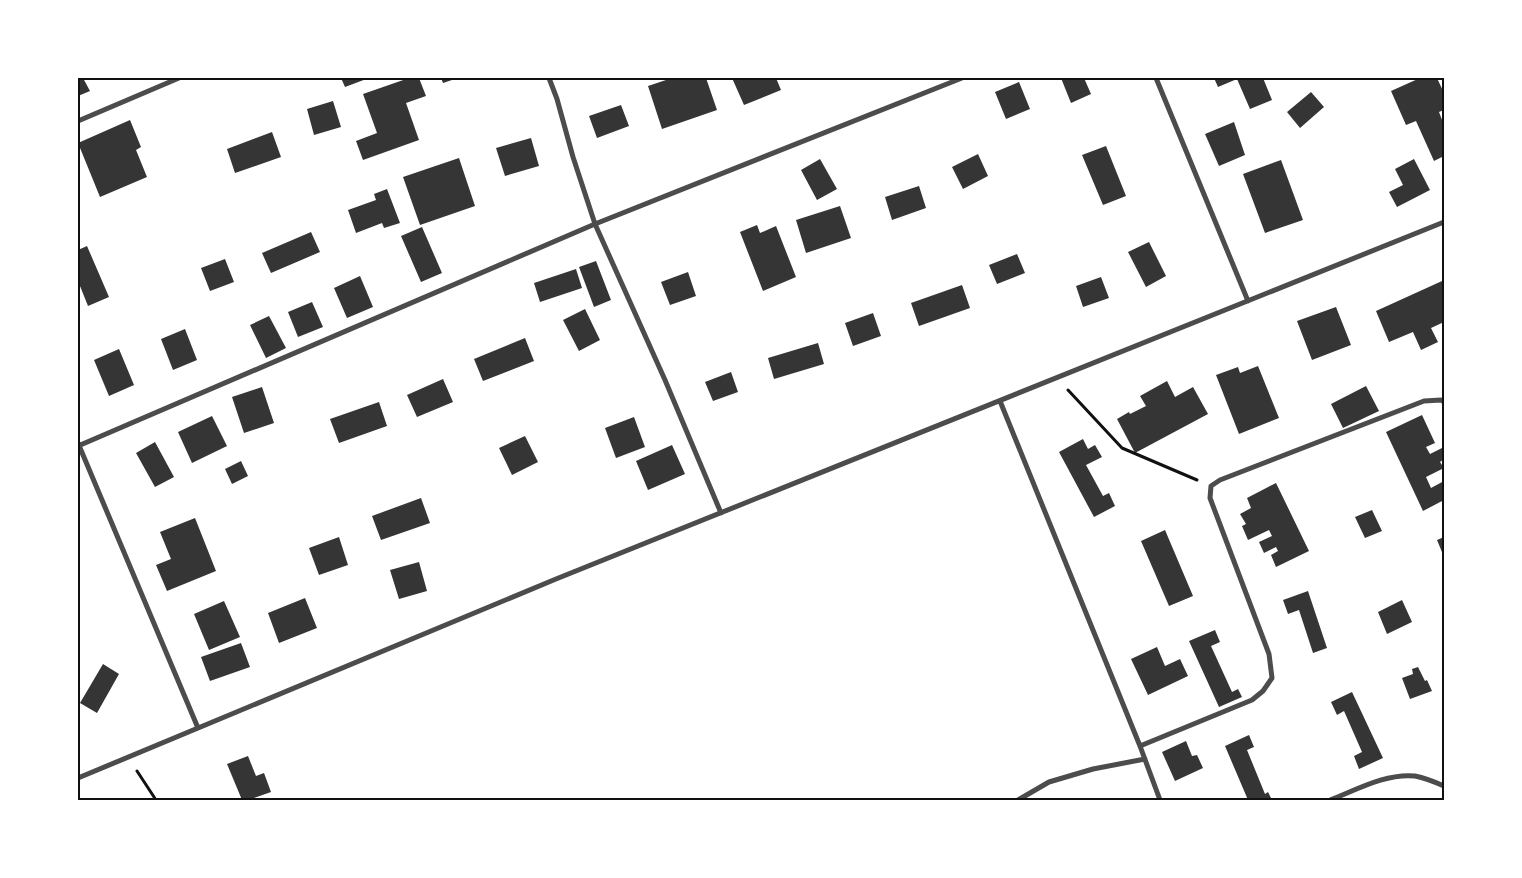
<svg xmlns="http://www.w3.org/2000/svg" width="1522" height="878" font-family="Signika,sans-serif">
<rect width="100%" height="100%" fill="#fff"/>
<!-- building -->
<path fill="#353535" d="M78,78H83L90,91L78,96Z
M341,78H369L345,87Z
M409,78H419L426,96L406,103L419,140L363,160L356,141L377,133L363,94Z
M441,78H458L443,83Z
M672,78H706L717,110L662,129L648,86Z
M732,78H776L781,90L744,105Z
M1061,78H1084L1091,94L1071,103Z
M1214,78H1263L1272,100L1250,109L1237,79L1218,87Z
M1420,78H1437L1444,93V110L1439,112L1444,125V156L1434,161L1416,121L1406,125L1391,91Z
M1019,82L1030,109L1006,119L995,92Z
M1311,92L1324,107L1300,128L1287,112Z
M333,101L341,127L314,135L307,109Z
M621,105L629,126L597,138L589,116Z
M130,120L141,147L136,150L147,177L100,197L78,143Z
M1234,122L1245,155L1219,166L1205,134Z
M272,132L281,157L235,173L227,149Z
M531,138L539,166L505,176L496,148Z
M1106,146L1126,196L1103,205L1082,155Z
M978,154L988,176L963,189L952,167Z
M459,158L475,206L420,225L403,177Z
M820,159L837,189L817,200L801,170Z
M1414,159L1430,190L1397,207L1389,192L1403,185L1395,169Z
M1281,160L1303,220L1265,233L1243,174Z
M919,186L926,208L892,220L885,197Z
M387,189L400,223L384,228L382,223L356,233L348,210L376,200L374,194Z
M840,206L851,238L806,253L796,220Z
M757,225L760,233L776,226L796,277L763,291L740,232Z
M422,227L442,273L421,282L401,236Z
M311,232L320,252L271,273L262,253Z
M1149,242L1166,276L1146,287L1128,252Z
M87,246L109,297L88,306L78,281V250Z
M1017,254L1025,273L997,284L989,265Z
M225,259L234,282L210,291L201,268Z
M596,261L611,300L594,307L579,267Z
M576,269L582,288L540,302L534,283Z
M688,272L696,296L670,305L661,282Z
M360,276L373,307L347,318L334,288Z
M1101,277L1109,298L1083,307L1076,286Z
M1442,281L1444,287V322L1431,328L1438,342L1421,350L1413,332L1389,342L1376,311Z
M962,285L970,308L919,326L911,303Z
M312,302L323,327L298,337L288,312Z
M1336,307L1351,345L1312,360L1297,321Z
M585,309L600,340L579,351L563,320Z
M873,313L881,336L853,346L845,323Z
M269,316L286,348L266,358L250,325Z
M185,329L197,360L173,370L161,339Z
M525,338L534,361L483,381L474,359Z
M818,343L824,364L774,379L768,358Z
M119,349L134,385L109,396L94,360Z
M1258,366L1279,418L1239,434L1216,375L1238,367L1240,373Z
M731,372L738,392L713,401L705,382Z
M443,379L453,402L417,417L407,395Z
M1167,381L1175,397L1193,387L1208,414L1135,453L1117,419L1129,412L1130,414L1146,406L1140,396Z
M1366,386L1379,411L1343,428L1331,404Z
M262,387L274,423L244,433L232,397Z
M379,402L387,426L339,443L330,419Z
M1422,415L1435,443L1426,447L1430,454L1442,448L1444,453V459L1440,462L1444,468L1426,477L1431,488L1444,481V500L1423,511L1386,432Z
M212,416L227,446L192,463L178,432Z
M634,417L645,447L616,458L605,428Z
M525,436L538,462L512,475L499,448Z
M1083,439L1088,449L1095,445L1102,457L1086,465L1103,496L1109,493L1115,506L1094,517L1059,452Z
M155,442L174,477L155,487L136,453Z
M672,445L685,474L648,490L636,461Z
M241,461L248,476L232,484L225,469Z
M1276,483L1309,551L1276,567L1271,555L1278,551L1276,547L1264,553L1259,542L1272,536L1269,530L1248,540L1242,526L1246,524L1240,514L1251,508L1247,498Z
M421,498L430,523L381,540L372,516Z
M1372,510L1382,531L1365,538L1355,517Z
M195,518L216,571L167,591L156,565L171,559L160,532Z
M1165,530L1193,596L1169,606L1141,541Z
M339,537L348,565L319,575L309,548Z
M1444,537V557L1437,540Z
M419,562L427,591L399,599L390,570Z
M1308,591L1327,648L1313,653L1299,610L1288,614L1283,600Z
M305,598L317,628L279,643L268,613Z
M1402,600L1412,622L1387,634L1378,612Z
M224,601L240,637L209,650L194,614Z
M1215,630L1220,642L1211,646L1232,692L1238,689L1242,697L1219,707L1189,641Z
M241,643L250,667L210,681L201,657Z
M1157,647L1165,666L1180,659L1188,676L1148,695L1131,659Z
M103,664L119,674L97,713L80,703Z
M1418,667L1425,681L1427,680L1432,691L1410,699L1402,678L1413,674L1412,669Z
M1352,692L1383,758L1359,769L1354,756L1362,752L1344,711L1337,715L1331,702Z
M1249,735L1254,747L1247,750L1265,794L1268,792L1272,800H1248L1225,746Z
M1186,741L1192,756L1197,755L1203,768L1175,781L1162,752Z
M248,756L256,776L264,773L271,792L248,800H242L227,764Z"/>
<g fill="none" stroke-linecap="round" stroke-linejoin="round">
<!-- path -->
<path stroke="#111" stroke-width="3" d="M1068,390L1122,448L1197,480
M137,771L156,800"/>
<!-- minor -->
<path stroke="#4c4c4c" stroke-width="5" d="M549,78L557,99L573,157L595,224L665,380L721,513
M1156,78L1248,301
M78,121L179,78
M1000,401L1140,746L1160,800
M78,443L198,728
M78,446L595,224L962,78
M1140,746L1252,700L1263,691L1272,678L1269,654L1210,498L1211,486L1220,480L1424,401L1441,400L1444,402
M78,778L556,579L1444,222
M1018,800L1049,782L1093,769L1145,759
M1330,800C1356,790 1386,773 1415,776C1425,778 1435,782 1444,786"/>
</g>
<!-- border -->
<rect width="1522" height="878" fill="none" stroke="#ffffff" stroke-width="158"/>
<rect x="79" y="79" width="1364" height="720" fill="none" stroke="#111" stroke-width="2"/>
</svg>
